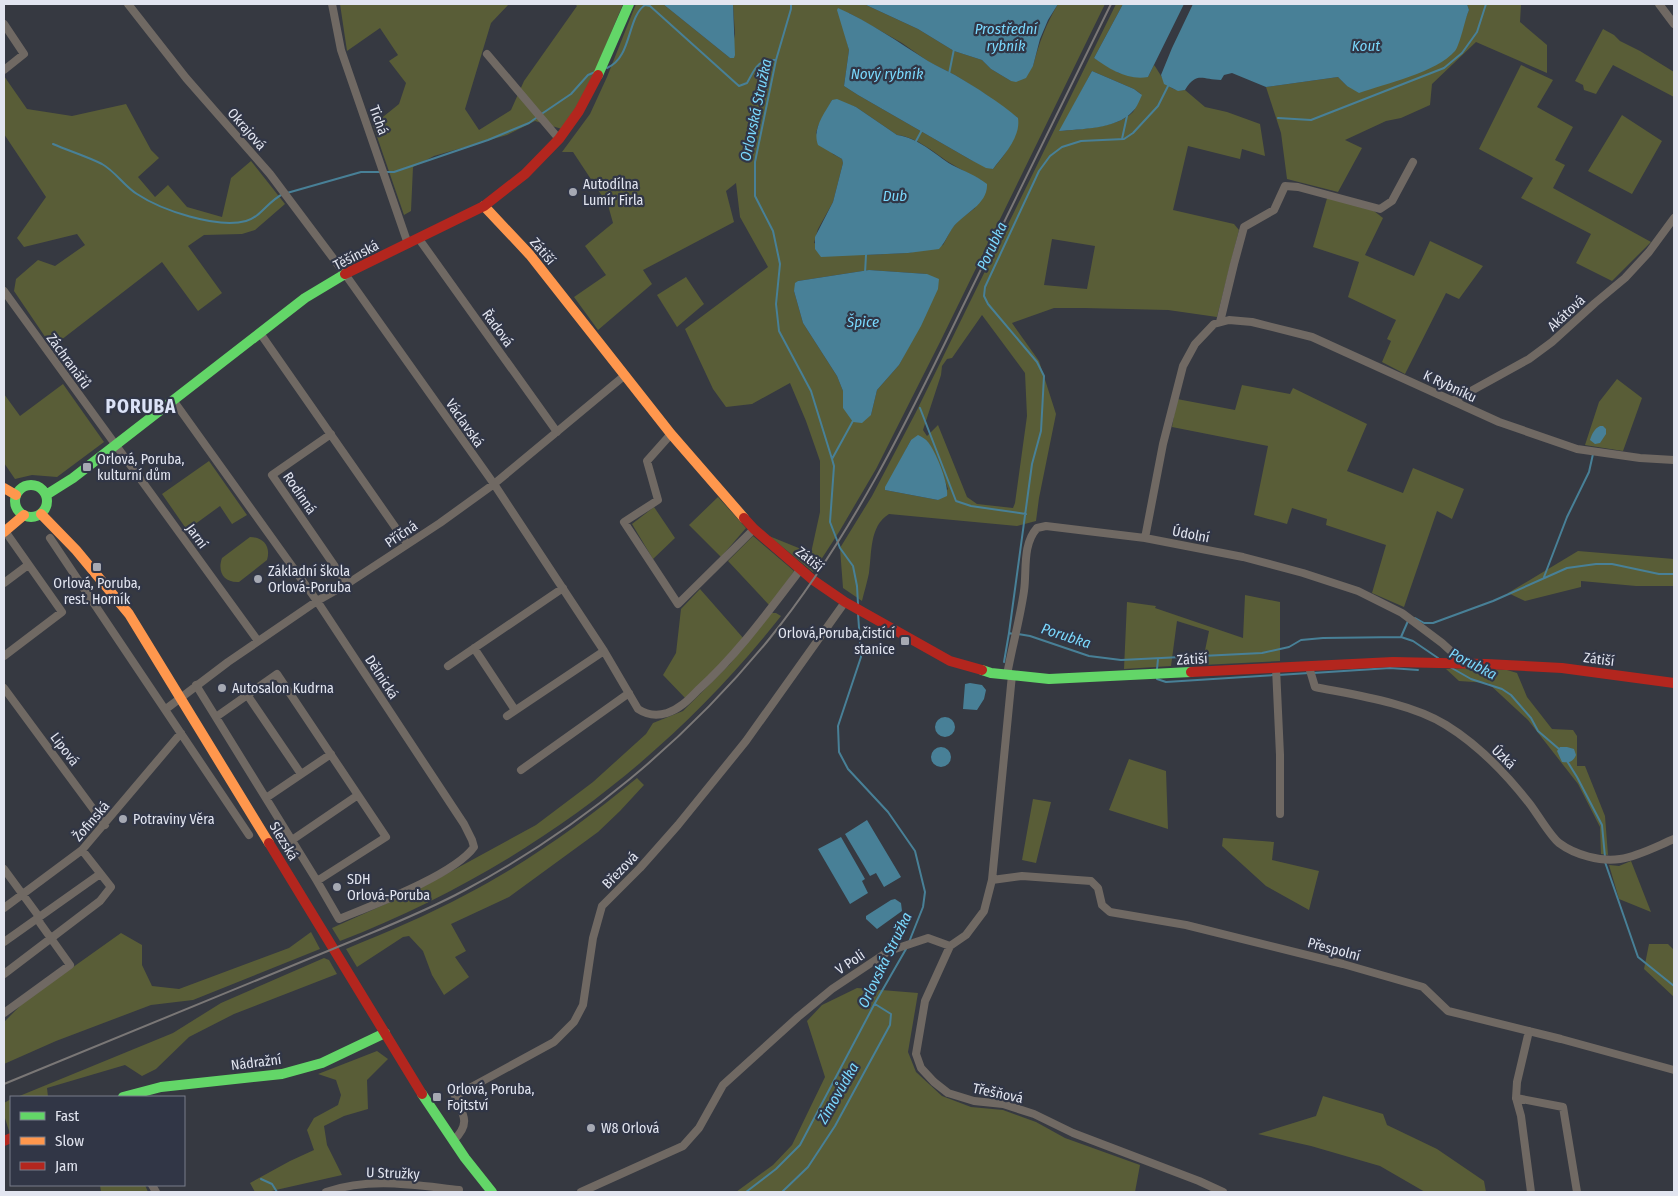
<svg xmlns="http://www.w3.org/2000/svg" width="1678" height="1196" font-family="'Fira Sans Condensed',sans-serif">
<rect width="100%" height="100%" fill="#363941"/>
<!-- green -->
<path fill="#595d37" fill-rule="evenodd" d="M340,4H509L491,23L465,109L479,130L511,110L524,81L577,6L575,4H623L588,88L562,129L535,121L507,135L434,156L413,167L411,211L404,215L373,125L399,104L406,83L389,61L398,55L380,28L347,51Z
M636,4H663L730,58L735,34L733,4H864L918,29L954,51L982,60L991,69L1011,81L1033,66C1039,43 1046,24 1058,4H1105L941,340L876,469L839,532L813,572L769,536L811,553L820,512V461L806,421L790,383L752,404L726,407L713,389L685,329L768,267L740,217L736,183L726,191L734,222L643,270L652,284L598,330L574,297L606,275L585,246L613,223L608,205L573,152H562L590,114L607,77ZM849,13L902,43L929,62L955,75L985,94L1018,118C1015,141 1008,151 993,169L971,160L858,95L844,86L849,50L845,34ZM832,100L856,107L897,135C917,137 933,152 950,163C960,169 971,175 981,180L975,208L959,220L952,228L943,245L908,253L865,255H849L814,243L818,229L833,202L843,163L842,159L833,154L816,133L818,126ZM869,270L927,274L909,346L899,365L877,390L871,415L843,408V391L837,376L803,323L794,291L798,281Z
M1116,4H1123L1094,58L1119,73L1148,77L1154,65C1163,77 1167,93 1185,90L1205,107L1227,112L1260,124L1265,156L1242,149L1240,159L1188,146L1173,210L1234,224L1239,230L1217,317L1168,310L1084,308H1054L1012,323L1039,361L1056,414L1039,498L1036,521L1017,526L889,514C869,526 872,554 869,573C867,583 864,592 862,601L843,588L840,548L872,496L916,412ZM1092,71L1134,89L1141,94C1139,100 1136,108 1133,112C1118,128 1080,129 1060,131ZM1052,239L1095,246L1087,289L1044,285ZM982,315L1025,373L1027,416L1015,503L1013,508L977,504L967,497L938,425L927,436L923,430L941,375L942,366L947,359L952,358ZM911,440L927,441L939,465L948,489L938,500L885,490L886,487Z
M1467,4H1521L1520,22L1547,45V73L1476,42L1432,84L1430,105L1401,118L1386,121L1345,140L1362,148L1338,192L1287,179L1281,133L1266,87L1338,77L1347,86L1464,22L1469,10Z
M1603,29L1614,35L1620,41L1640,51L1674,72V97L1613,65L1596,94L1584,90L1583,85L1575,81Z
M1521,65L1553,80L1537,107L1573,127L1555,160L1565,165L1553,188L1651,242L1612,281L1576,263L1591,234L1521,198L1533,178L1479,149Z
M4,76L27,109L72,116L126,104L151,150L159,158L138,177L155,197L168,185L187,207L222,217L231,178L251,161L285,204L255,230L242,234L204,235L188,246L222,293L198,311L162,262L52,347L14,291L16,279L38,260L55,266L85,245L77,234L24,247L17,238L46,197L4,134Z
M1622,115L1662,141L1632,194L1588,171Z
M1328,195L1374,211L1383,218L1365,255L1414,276L1430,241L1483,266L1459,299L1446,293L1405,374L1382,362L1391,341L1387,339L1396,320L1348,297L1359,262L1313,247Z
M686,277L704,304L677,327L657,295Z
M1617,379L1642,398L1623,451L1585,445L1599,402Z
M63,384L104,442L57,477L32,475L15,479L4,463V394L20,416Z
M1242,385L1290,394L1293,388L1367,424L1347,471L1403,493L1413,468L1464,489L1452,519L1437,511L1404,607L1372,593L1386,545L1326,525L1327,519L1292,508L1287,524L1254,515L1268,446L1172,427L1177,399L1235,410Z
M209,461L247,515L232,524L220,506L187,530L162,494Z
M718,497L746,528L721,557L689,525Z
M654,507L675,538L653,559L632,524Z
M753,536L794,571L770,606L728,561Z
M250,537C264,537 271,547 267,560L239,582C224,583 217,572 222,558Z
M1578,551L1674,559V586H1636L1581,581V587L1525,601L1508,593Z
M700,589L744,639L688,701L663,675L676,653L681,609Z
M1245,595L1280,602V661L1202,665L1209,631L1177,621L1171,666L1124,669L1127,602L1156,606L1155,608L1243,638Z
M770,613H776L781,616C665,764 515,873 340,941L332,928L417,890L536,825L593,782L646,734L653,723L683,711L730,664Z
M1466,668L1507,670L1517,673L1527,697L1552,729L1573,730L1577,736V766H1585L1605,816L1608,855L1601,854L1600,827L1578,784L1528,720L1488,683L1459,681L1446,669Z
M1129,759L1166,771L1168,829L1109,810Z
M637,778L644,785L620,811L598,832L509,897L451,924L466,951L455,957L469,977L444,995L432,975L423,951L409,936L403,937L357,967L346,949C387,932 428,915 467,894C528,862 584,822 637,778Z
M1033,799L1051,802L1036,863L1022,860Z
M1223,838L1274,842L1272,860L1319,871L1309,910L1266,886L1222,846Z
M1631,861L1651,912L1619,899L1609,865L1619,866Z
M311,932L320,949L193,1000L151,1005L56,1041L4,1064V1022L24,1002L121,933L142,945V965L152,986L179,989L289,948Z
M1649,944H1668L1674,950V997L1644,969Z
M324,958L329,960L337,974L234,1014L189,1037L156,1069L142,1076L125,1065L47,1088L48,1097H17L173,1033L221,1003Z
M857,988L918,993L908,1052L916,1072L942,1096L971,1107L1003,1110L1036,1122L1065,1138L1140,1165L1135,1192H736L773,1165L792,1145L825,1077L807,1021L822,1005Z
M377,1051L388,1059L367,1080L368,1109L344,1116L324,1126L327,1145L342,1175L267,1192H255L250,1183L290,1161L314,1150L307,1130L314,1118L338,1105L341,1095L336,1080L318,1074Z
M1323,1096L1383,1114L1387,1125L1437,1149L1484,1181L1486,1192H1425L1380,1166L1311,1146L1258,1134L1316,1116Z
M11,1099V1133L10,1134L4,1115V1103Z
M100,1185H145L148,1192H101Z"/>
<!-- water -->
<path fill="#488097" d="M663,4H733L735,55L734,58H730Z
M864,4H1058L1048,20L1040,39L1033,66L1026,78L1016,82L1011,81L991,69L982,60L954,51L918,29Z
M1123,4H1184L1148,77C1129,81 1109,69 1094,58Z
M1193,4H1467L1469,10C1465,19 1460,45 1455,51C1437,72 1385,84 1359,93L1347,86L1338,77L1266,87L1232,73L1224,75L1221,80C1202,80 1197,71 1185,90L1178,91L1164,84L1161,75L1172,48Z
M838,8C870,22 898,42 928,61C936,66 946,70 955,75C977,88 999,102 1018,118C1021,137 1004,155 993,169L986,168L971,160L858,95L844,86L849,50L837,10Z
M1092,71L1134,89L1142,95C1139,101 1137,108 1132,112C1117,129 1080,129 1059,131Z
M837,99L856,107L897,135C919,138 934,154 952,165C964,171 977,176 987,184C988,204 965,213 954,226C948,234 945,243 939,249L908,253L821,257L815,249V237L833,202L843,163L842,159L818,145C812,129 824,114 832,100Z
M869,270L927,274L939,279L938,289L921,326L899,365L877,390L871,415L862,423L853,422L843,408V391L837,376L803,323L794,291L795,283L798,281Z
M1600,426H1603L1606,429V434L1600,443L1595,444L1590,440C1592,434 1594,429 1600,426Z
M918,435C922,437 926,439 928,442C936,452 949,484 947,496L938,500L885,490V487L911,440Z
M970,683L982,685L986,690L984,699L977,710L963,709L965,684Z
M935 727a10 10 0 1 1 20 0a10 10 0 1 1-20 0Z
M1560,747H1567L1574,749L1576,755C1573,762 1569,763 1562,762L1557,751Z
M931 757a10 10 0 1 1 20 0a10 10 0 1 1-20 0Z
M867,820L901,877L884,887L876,873L870,876L845,834Z
M841,837L865,879L862,881L868,893L850,904L818,849Z
M895,899L901,903L902,911L877,929L866,919V916L869,914L891,900Z"/>
<g fill="none" stroke-linecap="round" stroke-linejoin="round">
<!-- stream -->
<path stroke="#488097" stroke-width="2" d="M791,4V9L776,60L755,162V196L773,231L780,264L776,304L779,331L811,391L832,459L834,466L830,522L840,548L853,566L857,586L858,604
M607,68C632,58 627,17 645,5L650,6L739,86L747,83C755,69 757,59 776,60
M949,74L954,49
M540,115L571,94L588,75L595,72
M1278,118L1311,120L1444,68L1462,53L1477,32L1486,4
M1122,139L1127,116
M915,143L922,130
M53,144C69,151 86,156 102,164C116,172 124,186 137,194C161,210 217,229 246,221C261,217 268,201 283,194
M387,172H394L488,140L529,123L536,118
M287,193L361,172H382
M865,273L866,255
M920,408L956,501L971,506L1026,514
M832,459L854,419
M1544,577L1567,517L1589,472L1593,454
M858,613L861,657L838,726L839,752L848,769L888,812L915,851L925,892L923,907L909,942
M1415,618L1424,623H1433L1493,601L1567,568L1596,564H1612L1659,574H1674
M1013,634L1009,633L1032,464L1041,431L1044,376L1037,362L988,304L984,296L985,287L1039,171L1050,156L1062,147L1081,141L1124,139L1133,133L1158,106L1169,84
M1018,634L1030,636L1089,656L1121,660L1262,653L1289,647L1301,640L1323,638L1401,637L1413,641L1438,658
M1401,637L1408,621
M1004,662L1009,633
M1450,667L1471,679L1502,689L1511,695L1531,718L1538,731L1559,749
M1157,669L1158,659
M1313,673L1390,668L1418,670
M1278,675L1309,673
M1157,676V679L1166,682L1274,675
M1567,761L1577,777L1602,825L1605,857
M1605,862L1638,957L1674,986
M261,1179L272,1184L277,1192
M746,1192L776,1169L800,1145L875,1003L906,949
M782,1192L808,1167L835,1126L890,1025L891,1014L875,1004"/>
<!-- street -->
<path stroke="#706963" stroke-width="8" d="M128,4L186,78L270,174L345,274L494,484L604,651L638,709C647,715 657,716 667,713C680,709 689,699 698,690C737,655 768,612 800,570
M332,4L341,50L408,244
M1659,4L1674,24
M4,24L24,54L4,70
M487,54L559,139
M419,239L557,432
M4,291L258,641
M1220,322L1234,264L1244,227L1274,210L1285,186L1298,187L1380,209L1392,201L1413,162
M260,333L407,544
M173,400L317,601L464,824L472,840L474,847C454,875 373,905 339,919L317,881L196,685
M1453,401L1529,359L1552,342L1595,303L1625,278L1649,252L1674,218
M331,434L272,475L347,584
M671,434L647,461L658,500L624,522L678,604L754,529
M50,538L249,835
M1145,538L1163,444L1183,366L1195,344L1214,324L1229,320L1252,322L1312,337L1499,422L1577,449L1640,458L1674,460
M4,583L28,565
M474,648L515,710
M4,656L62,612L5,531
M448,666L563,588
M1309,667L1315,687C1355,695 1411,703 1446,725C1477,744 1507,775 1529,803C1537,813 1550,836 1559,843C1575,855 1601,862 1620,859C1639,856 1657,846 1674,839
M1276,668L1280,755V814
M1007,675C1012,647 1020,619 1024,591C1027,570 1022,545 1037,528L1046,526L1145,538L1243,557L1303,573L1358,591L1402,613L1442,643L1464,663
M4,688L105,825
M248,696L301,774
M166,709L228,662L317,601L347,584L440,523L494,484L624,376
M507,716L604,651
M216,717L277,674L386,837L317,881
M521,770L629,693
M266,798L331,754
M292,840L358,795
M4,869L37,914L40,923L70,965L4,1013
M992,880L1022,876L1091,881L1098,888L1102,905L1110,912L1186,925L1343,964L1423,987L1448,1011L1561,1039L1674,1070
M4,908L82,850L181,733
M4,942L100,874
M950,946L925,1001L916,1054L921,1068L934,1082L948,1093L974,1101L1003,1104L1034,1114L1073,1133L1199,1181L1223,1192
M4,974L100,901L111,887L82,850
M1529,1031L1517,1082L1516,1098L1521,1116L1531,1192
M1516,1098L1563,1107L1577,1192
M453,1141C471,1124 464,1115 455,1096L554,1042L574,1022L583,1005L593,938L602,906L640,868L678,825L746,741L845,602
M152,1185L156,1192
M326,1192C371,1177 413,1185 459,1190
M581,1192L683,1146L699,1128L723,1085L798,1017L832,989L889,951L928,938L950,946L966,935L984,911L992,880L1012,675"/>
<!-- fast -->
<path stroke="#63d668" stroke-width="10" d="M598,75L629,4
M15 501a16 16 0 1 1 32 0a16 16 0 1 1-32 0Z
M46,495L73,478L305,298L345,274
M982,670L991,673L1049,679L1191,672
M422,1094L465,1158L492,1192
M123,1097L161,1087L282,1074L322,1063L385,1033"/>
<!-- slow -->
<path stroke="#ff974d" stroke-width="10" d="M484,206L530,255L671,434L744,518
M4,488L16,495
M41,514L76,550L129,614L269,843
M4,532L24,515"/>
<!-- jam -->
<path stroke="#b3261e" stroke-width="10" d="M345,274L484,206L525,174L559,139L579,111L598,75
M744,518L754,529L813,580L845,602L950,661L982,670
M1191,672L1393,662L1486,664L1562,668L1674,683
M269,843L422,1094
M4,1141L11,1138"/>
<!-- rail -->
<path stroke="#7a7776" stroke-width="2" d="M4,1084L357,939C393,924 430,909 465,890C581,828 687,740 770,638C851,537 907,422 963,306C1012,205 1061,104 1111,4"/>
</g>
<!-- markers -->
<g fill="#a6a9b3" stroke="#313646" stroke-width="2">
<circle cx="573" cy="192" r="5"/>
<rect x="82" y="462" width="10" height="10" rx="2.5"/>
<rect x="92" y="562" width="10" height="10" rx="2.5"/>
<circle cx="258" cy="579" r="5"/>
<rect x="900" y="636" width="10" height="10" rx="2.5"/>
<circle cx="222" cy="688" r="5"/>
<circle cx="123" cy="819" r="5"/>
<circle cx="337" cy="887" r="5"/>
<rect x="432" y="1092" width="10" height="10" rx="2.5"/>
<circle cx="591" cy="1128" r="5"/>
</g>
<g text-anchor="middle" stroke-width="4.5" stroke-linejoin="round" paint-order="stroke">
<!-- street labels -->
<g font-size="14" fill="#e2e5f0" stroke="#313646">
<text transform="translate(379 120) rotate(70)" y="5">Tichá</text>
<text transform="translate(247 129) rotate(49)" y="5">Okrajová</text>
<text transform="translate(543 251) rotate(50)" y="5">Zátiší</text>
<text transform="translate(356 255) rotate(-27)" y="5">Těšínská</text>
<text transform="translate(1566 313) rotate(-43)" y="5">Akátová</text>
<text transform="translate(498 328) rotate(54)" y="5">Řadová</text>
<text transform="translate(69 361) rotate(54)" y="5">Záchranářů</text>
<text transform="translate(1450 386) rotate(25)" y="5">K Rybníku</text>
<text transform="translate(465 423) rotate(55)" y="5">Václavská</text>
<text transform="translate(300 493) rotate(56)" y="5">Rodinná</text>
<text transform="translate(401 534) rotate(-34)" y="5">Příčná</text>
<text transform="translate(1191 534) rotate(11)" y="5">Údolní</text>
<text transform="translate(197 536) rotate(54)" y="5">Jarní</text>
<text transform="translate(810 559) rotate(39)" y="5">Zátiší</text>
<text transform="translate(1192 659) rotate(-3)" y="5">Zátiší</text>
<text transform="translate(1599 659) rotate(7)" y="5">Zátiší</text>
<text transform="translate(382 677) rotate(57)" y="5">Dělnická</text>
<text transform="translate(65 749) rotate(53)" y="5">Lipová</text>
<text transform="translate(1504 757) rotate(44)" y="5">Úzká</text>
<text transform="translate(91 821) rotate(-49)" y="5">Žofinská</text>
<text transform="translate(284 841) rotate(59)" y="5">Slezská</text>
<text transform="translate(620 870) rotate(-46)" y="5">Březová</text>
<text transform="translate(1334 949) rotate(15)" y="5">Přespolní</text>
<text transform="translate(850 962) rotate(-34)" y="5">V Poli</text>
<text transform="translate(256 1062) rotate(-7)" y="5">Nádražní</text>
<text transform="translate(998 1093) rotate(12)" y="5">Třešňová</text>
<text transform="translate(393 1173) rotate(2)" y="5">U Stružky</text>
</g>
<!-- poi labels -->
<g font-size="14" fill="#e2e5f0" stroke="#313646" text-anchor="start">
<text x="583" y="189">Autodílna<tspan x="583" dy="16">Lumír Firla</tspan></text>
<text x="97" y="464">Orlová, Poruba,<tspan x="97" dy="16">kulturní dům</tspan></text>
<text x="268" y="576">Základní škola<tspan x="268" dy="16">Orlová-Poruba</tspan></text>
<text x="97" y="588" text-anchor="middle">Orlová, Poruba,<tspan x="97" dy="16">rest. Horník</tspan></text>
<text x="895" y="638" text-anchor="end">Orlová,Poruba,čistící<tspan x="895" dy="16">stanice</tspan></text>
<text x="232" y="693">Autosalon Kudrna</text>
<text x="133" y="824">Potraviny Věra</text>
<text x="347" y="884">SDH<tspan x="347" dy="16">Orlová-Poruba</tspan></text>
<text x="447" y="1094">Orlová, Poruba,<tspan x="447" dy="16">Fojtství</tspan></text>
<text x="601" y="1133">W8 Orlová</text>
</g>
<!-- water labels -->
<g font-size="15" font-style="italic" fill="#7ad8fd" stroke="#313646">
<text x="1006" y="34">Prostřední<tspan x="1006" dy="17">rybník</tspan></text>
<text x="1366" y="51">Kout</text>
<text x="887" y="79">Nový rybník</text>
<text transform="translate(756 110) rotate(-78)" y="5">Orlovská Stružka</text>
<text x="895" y="201">Dub</text>
<text transform="translate(992 246) rotate(-65)" y="5">Porubka</text>
<text x="863" y="327">Špice</text>
<text transform="translate(1066 636) rotate(18)" y="5">Porubka</text>
<text transform="translate(1473 664) rotate(27)" y="5">Porubka</text>
<text transform="translate(885 960) rotate(-64)" y="5">Orlovská Stružka</text>
<text transform="translate(838 1093) rotate(-60)" y="5">Zimovůdka</text>
</g>
<!-- district labels -->
<g font-size="19" font-weight="bold" letter-spacing="1" fill="#dbe2f6" stroke="#313646">
<text x="141" y="413">PORUBA</text>
</g>
</g>
<!-- border -->
<rect width="1678" height="1196" fill="none" stroke="#e2e5f0" stroke-width="10"/>
<!-- legend -->
<rect x="10" y="1096" width="175" height="90" fill="#313646" stroke="#787c8a"/>
<rect x="20" y="1112" width="25" height="8" fill="#63d668" stroke="#787c8a"/>
<text x="55" y="1121" font-size="15" fill="#e2e5f0">Fast</text>
<rect x="20" y="1137" width="25" height="8" fill="#ff974d" stroke="#787c8a"/>
<text x="55" y="1146" font-size="15" fill="#e2e5f0">Slow</text>
<rect x="20" y="1162" width="25" height="8" fill="#b3261e" stroke="#787c8a"/>
<text x="55" y="1171" font-size="15" fill="#e2e5f0">Jam</text>
</svg>
